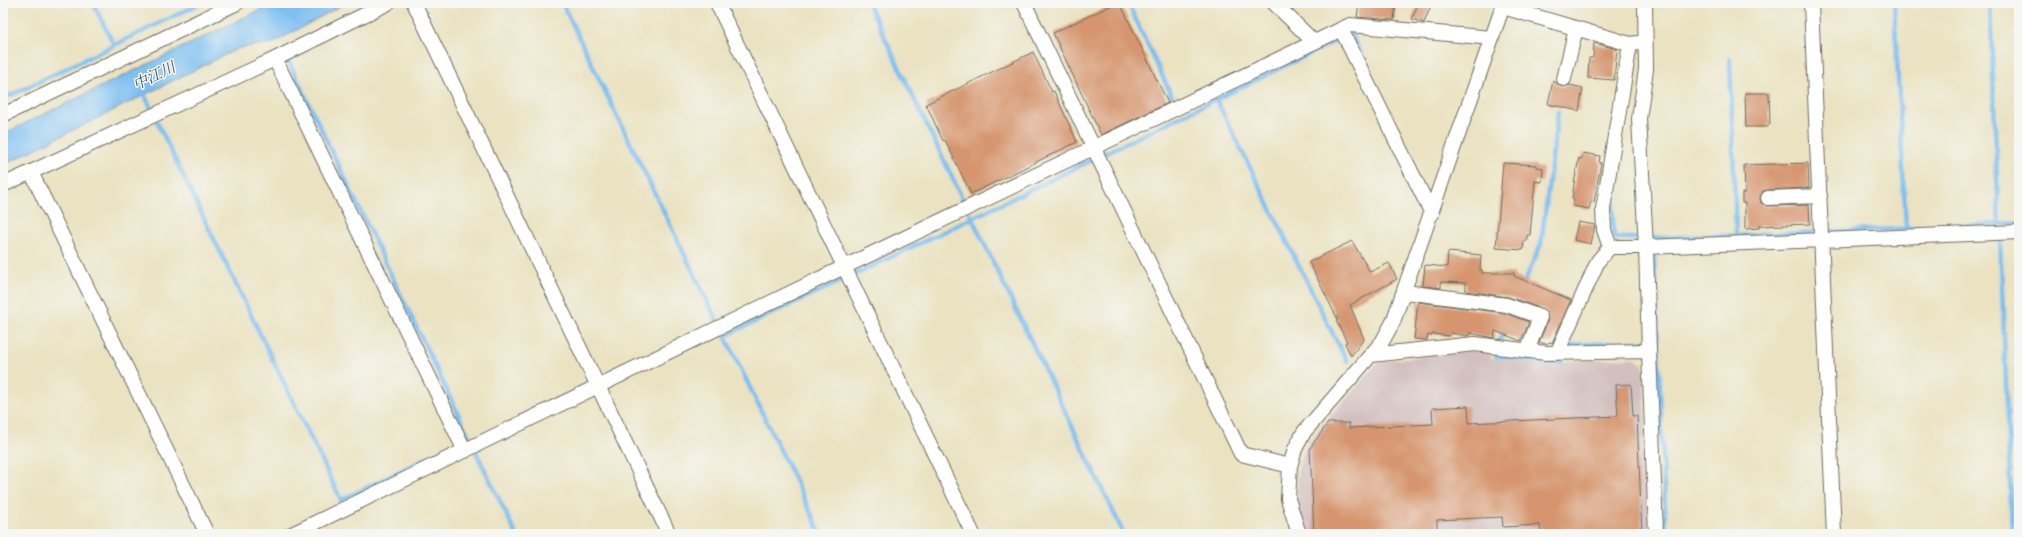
<svg xmlns="http://www.w3.org/2000/svg" width="2022" height="537" font-family="Cardo,'Noto Serif JP',serif">
<rect width="100%" height="100%" fill="#f6f6f2"/>
<filter id="ink" filterUnits="userSpaceOnUse"><feTurbulence type="fractalNoise" baseFrequency=".025" numOctaves="2"/><feDisplacementMap in="SourceGraphic" scale="8" xChannelSelector="R" yChannelSelector="G"/><feConvolveMatrix kernelMatrix="1 2 1 2 8 2 1 2 1" color-interpolation-filters="sRGB"/></filter>
<filter id="wash" filterUnits="userSpaceOnUse"><feTurbulence type="fractalNoise" baseFrequency=".012" numOctaves="4" result="noise"/><feDisplacementMap in="SourceGraphic" scale="16" xChannelSelector="R" yChannelSelector="G"/><feGaussianBlur stdDeviation="0.9" result="paint"/><feColorMatrix in="noise" values="0 0 0 0 0 0 0 0 0 0 0 0 0 0 0 0 0 1.4 0 .05"/><feComposite in="paint" operator="in"/></filter>
<g filter="url(#wash)">
<rect width="100%" height="100%" fill="#eae2c0"/>
<!-- industrial -->
<path fill="#d2bfbf" d="M1476,350L1491,352V358L1548,366L1561,365L1567,361L1634,358L1643,365L1650,534H1307L1299,511L1297,498L1298,471L1300,463L1309,442L1315,434L1376,365L1384,361Z"/>
<!-- water -->
<path fill="#7bbff2" stroke="#53758e" d="M274,3H346L273,43L239,48L3,165V134Z"/>
<g fill="none" stroke-linecap="round" stroke-linejoin="round">
<!-- stream -->
<path stroke="#7bbff2" stroke-width="4.5" d="M93,3L114,45
M562,3L717,321
M868,3L964,202
M1128,3L1175,103
M1894,4L1906,228
M1990,4L1999,228
M1351,34L1364,61
M287,58L471,441
M1730,59L1736,235
M142,90L151,108
M3,99L201,3
M1216,99L1347,362
M1627,108L1635,56
M157,122L341,500L454,445
M1103,154L1338,40
M1613,186V231L1616,238H1639
M970,214L1124,534
M1829,232L2019,223
M2000,239L2012,531
M1653,242V238L1813,233
M1654,254L1666,534
M854,275L1092,160
M1523,285L1541,244L1558,112
M723,332L821,534
M725,336L843,280
M1499,343L1504,330
M1569,347L1570,345L1642,342
M1496,356L1548,363L1562,362
M476,452L516,534"/>
</g>
<g id="blocks">
<!-- building -->
<path fill="#d6956e" d="M1116,3H1120L1168,103L1101,135L1053,33Z
M1359,3H1396L1394,20L1357,17Z
M1418,3H1432L1424,23L1412,19Z
M1594,43L1617,49L1614,80L1588,78L1589,58H1593Z
M1033,52L1052,92L1054,91L1077,142L971,194L945,140L943,141L926,104Z
M1553,81L1562,87L1570,85L1583,88L1579,111L1548,104Z
M1745,93H1769L1770,124H1768V127H1746Z
M1583,153L1600,156L1599,162L1601,163L1594,202L1591,201L1589,209L1573,206L1574,198H1572L1575,178L1579,158L1582,159Z
M1503,163L1536,165V167L1543,168L1542,182L1535,181L1530,235H1527V241H1524L1523,250L1496,248Z
M1808,163L1809,188L1767,190L1763,191L1760,198L1761,203L1768,206L1809,205L1810,224L1759,226V228L1745,229V203H1742V193H1745L1744,165Z
M1578,222L1595,225L1591,244L1574,240Z
M1352,241L1370,272L1389,263L1397,279L1350,305L1364,339L1351,356L1345,343L1347,342L1336,320H1338L1309,262Z
M1448,252L1481,255L1480,270H1482V273H1514V276L1571,300L1552,343L1550,342L1546,344L1539,342L1548,320L1547,312L1543,309L1508,297L1466,291V283L1441,282V288L1423,286L1425,265L1447,267Z
M1418,302L1505,313L1529,322L1521,341L1495,331L1494,338L1470,333L1468,336L1450,333V336L1432,334V336L1428,335L1427,340L1414,339Z
M1631,384L1633,416H1637L1642,534H1541L1540,525L1503,527L1502,517L1437,520V534H1314L1310,448L1328,423H1349V428L1433,424L1432,408L1468,406L1469,423L1618,416L1616,385Z"/>
</g>
</g>
<g filter="url(#ink)">
<use href="#blocks" fill-opacity="0" stroke="#6e6b5f" stroke-width="1"/>
<g fill="none" stroke-linecap="round" stroke-linejoin="round">
<!-- minor casing -->
<g stroke="#6e6b5f" stroke-width="16">
<path id="minor" d="M414,3L669,534
M717,3L973,534
M1024,3L1241,454L1290,466
M1274,3L1313,41
M1811,3L1834,534
M1503,7L1630,44L1639,43
M1341,29L1432,214
M275,59L465,451
M1564,79L1576,28
M3,115L237,3
M31,172L207,534
M3,185L275,59L388,3
M1768,198L1820,196
M1610,247L1604,230L1603,209L1630,44
M1405,292L1507,305L1540,317L1527,351
M1649,351L1646,247L2019,232
M1557,353L1598,261L1610,247H1646L1639,119L1646,69L1645,3
M1371,355L1475,344L1546,353L1649,351L1656,534
M292,534L844,267L1350,25L1492,38
M1299,534L1288,499L1290,466L1295,449L1304,432L1382,342L1393,322L1504,3"/>
</g>
<!-- minor -->
<use href="#minor" stroke="#fff" stroke-width="14"/>
</g>
</g>
<g text-anchor="middle" stroke-width="3" stroke-linejoin="round" paint-order="stroke">
<!-- water labels -->
<g font-size="15" font-style="italic" fill="#435767" stroke="#f6f6f2">
<text transform="translate(154 76) rotate(-26)" y="5">中江川</text>
</g>
</g>
<!-- margin -->
<rect width="2022" height="537" fill="none" stroke="#f6f6f2" stroke-width="16"/>
</svg>
